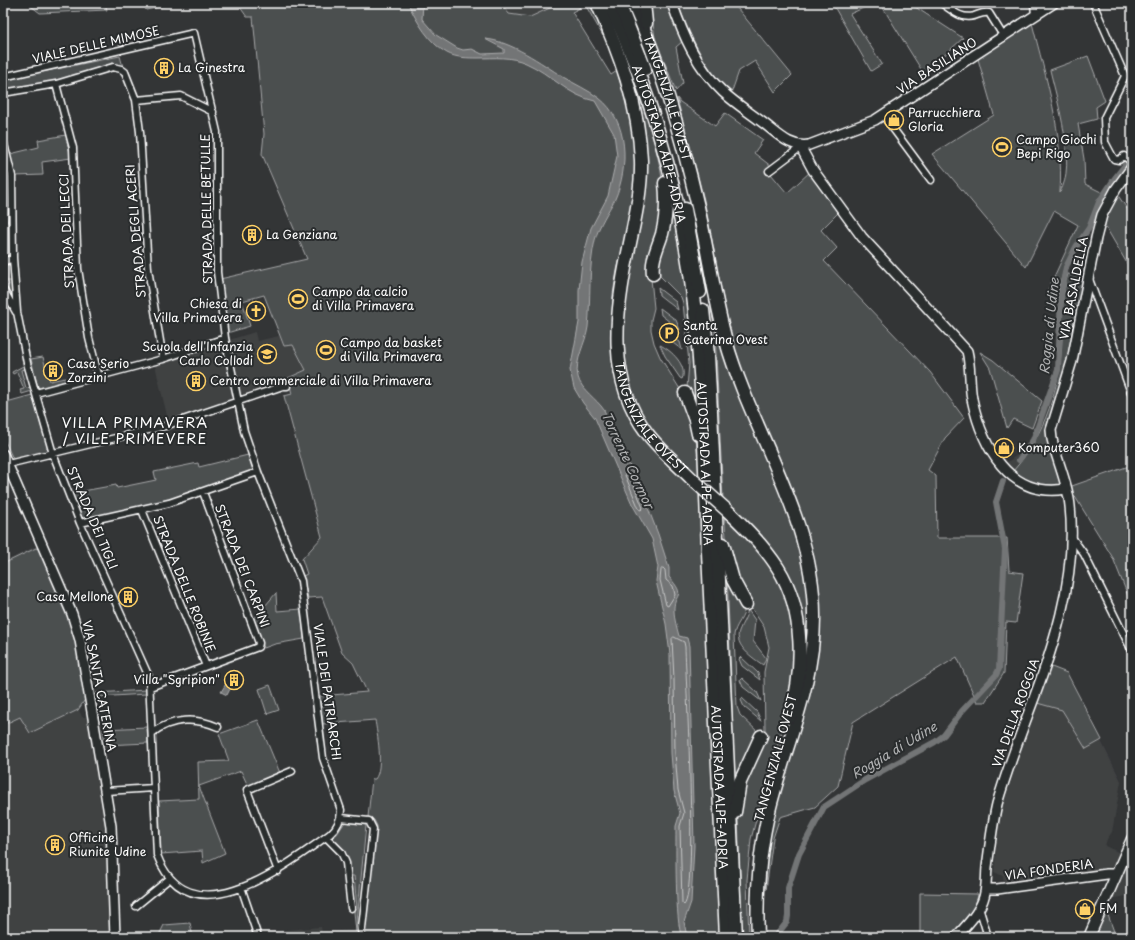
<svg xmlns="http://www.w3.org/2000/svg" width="1135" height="940" font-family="'Playpen Sans',sans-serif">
<rect width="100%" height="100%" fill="#333536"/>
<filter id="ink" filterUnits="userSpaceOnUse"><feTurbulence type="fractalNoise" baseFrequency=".025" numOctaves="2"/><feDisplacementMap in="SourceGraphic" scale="8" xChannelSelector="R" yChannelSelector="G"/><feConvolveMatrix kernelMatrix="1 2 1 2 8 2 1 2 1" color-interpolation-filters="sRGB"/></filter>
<g filter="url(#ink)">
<!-- built -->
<path fill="#404243" d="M501,3H561L530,17L509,14Z
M255,332L257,341L279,336L284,346L293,345L306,370L241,395L239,393L229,340Z
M222,342L234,398L168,420L155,365Z
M1017,455L1022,460L1013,471L1005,464Z
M34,547L39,548L76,635L87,698L79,710L82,717H88L92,722L108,828L109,924L111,937H3V563Z
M1049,666L1067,673L1121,781L1112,832L1107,839L1105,846L1120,853L1114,868L1004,885L1003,876L994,872L999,816Z
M1132,847V895L1108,899Z
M321,927L322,932L356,930L353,937H253L252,933Z"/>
<!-- green -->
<path fill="#4c4f50" stroke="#a6a7a8" d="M27,3H105L107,10L40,13Z
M144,3H178L146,10Z
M237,3H501L509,14L530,17L561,3H577L580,8L572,12L611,75L617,71L634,131L636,169L631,214L617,270L613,294L611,348L615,372L622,393L699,489L707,624V663L721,937H364L377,826L374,820L368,817L372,779H375C384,768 377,733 375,720L323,724L320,696L367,692L353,663L342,653L322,597L308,598L303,576L307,574L302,559L322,537L284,396L292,394L288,378L306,370L293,345L284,346L264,295L242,301L250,326L227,333L220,279L307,259L262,154L264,134L253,17H247Z
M650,3H666L683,41L676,47L683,83L676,91L655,38Z
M678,3H733L792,75L775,92L755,61L739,71L731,94C705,68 690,37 678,3Z
M832,3H874L850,14L882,64L871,71Z
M880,3H909L963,38L924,74Z
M591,4L603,36L586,6Z
M1032,23C1046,79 1064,134 1060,192C1077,165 1057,100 1050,70L1088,56L1105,101L1096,107L1097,119L1078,124L1084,159L1085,184L1103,193L1087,228L1081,236L1066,264L1059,286L1056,304L1047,292L1078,225L1054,211L1026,267L932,154L994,115L978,59Z
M120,56L123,67L112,64L54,82L3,91V80Z
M638,92C649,126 662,161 664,197L650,269L654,308L651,320V330L654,343L660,357L683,394L696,435L699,477L660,440L644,418L633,398L622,351L624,291L639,214L636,93Z
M677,98L680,102L715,126L725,113L763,140L754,153L776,170L771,174L787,193L811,171L840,211L821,230L837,248L824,261L930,372L964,418L945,438L928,470L936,476L937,538H1007L1009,571L1023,573L1016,623L1006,622L1004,673L985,702H977L957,657L853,722L838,786L815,807L780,817L773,838L766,890C766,813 796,731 817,657C836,548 765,452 736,351C721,302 715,250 704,200C696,166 685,132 677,98Z
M66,135L71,158L42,162L43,175L15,176L10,154L39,147L38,140Z
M9,178V190H5L6,214H9V225L3,210V182Z
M1117,194L1132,216V272L1104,224Z
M672,209C686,276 693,343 697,412L687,388L689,363L683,303L681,297L657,273L669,210Z
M699,233L721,330L786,499L805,565L810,631L795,711L796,598L723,499L715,333Z
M10,261L11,265H7V281H11L12,300L5,287L9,285L3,272V264Z
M1068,274L1086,276L1074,342L1052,418L1061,485H1035L1013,471C1045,435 1061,385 1062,338C1063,316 1061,295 1068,274Z
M658,288L676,302L678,310L659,295Z
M660,308L676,320L680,330L661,315Z
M662,329L680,342L682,350L664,336Z
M660,345C671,350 688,366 682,379L680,378L665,356Z
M980,352L993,360L1042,401L1032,428L1013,419L1007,428L990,368Z
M43,357L46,369L45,372L48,374L50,381L65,378V381L38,388L31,359Z
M25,365L26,368L21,370L26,388L31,387L32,391L22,394L20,390L24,389L17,372L13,374L12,372Z
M32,395L49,452L14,461L3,437V403Z
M248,455L253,471L172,499L83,520L81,518L72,493L116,485L117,488L156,480L154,472L198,463L199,467Z
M1132,465V593L1128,596L1113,558L1069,487Z
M724,512L741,527L783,581L796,641L789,708L763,794L751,839L747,880L749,937H742L738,813L741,791L765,730L764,672L769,647L764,627L742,594L727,549Z
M36,548L39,549L76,635L86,698L78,710L30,733L20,717L3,725V564Z
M727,572C731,580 745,604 744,612C742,620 735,626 734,635L737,707L740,715L759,733L735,785Z
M276,593L277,611L301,609L304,639L275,644L264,648L254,619Z
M748,610L755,620L753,641L766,658L763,665C753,658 734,646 739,631C742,623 746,618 748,610Z
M741,657L758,673L760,680L742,666L739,659Z
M1049,666L1067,673L1102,740L1086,749L1062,710L1037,703Z
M742,678L757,692L761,701L743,687L740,680Z
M270,685L279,710L267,714L259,689Z
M146,690V694L97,697L96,693Z
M742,698L757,712L761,721L744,707L741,700Z
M258,720L280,773L248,786L241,771L199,786L225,853L203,863L202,851L161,854L159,801L199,799L198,762L229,761L219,734Z
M147,727L148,743L105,745L103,729Z
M345,822L366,825L356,932L354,912L357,908L354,876H351C351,860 340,851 331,839L337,834Z
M920,893L978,894C976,911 959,926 948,937H920Z
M1105,907L1116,937H1094Z
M190,923L193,937H153H158L164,925Z"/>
<!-- water -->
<path fill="#737576" stroke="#abacad" d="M408,3H423L422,19L436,35L457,48L463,50L472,49L482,54L504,53V49L485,39C511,41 541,63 563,77C575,84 588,90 599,98C629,121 629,167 615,199C608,212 599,225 595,240C588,269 591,298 588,327C586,343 574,360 578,377C581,390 597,399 604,410L643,495L658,534L669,568V577C688,598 673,593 674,611C674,619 677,628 679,636L687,638L689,646L694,846L691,902L684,922L687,937H682C675,924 676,845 676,826L680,813L674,791L671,753L670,654L666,624L656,581L658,567L652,539L632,504L595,418L583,403L574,388L570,370L579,322V290L582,262L591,228L608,196L617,156L614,134L595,101C568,96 551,74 526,63C510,56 495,58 478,58C468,58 456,58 447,53C430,44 416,21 408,3Z
M227,682L232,685L227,695L221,692Z"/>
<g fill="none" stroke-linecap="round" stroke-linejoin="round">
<!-- shore -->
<path stroke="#c7c8c8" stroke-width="1" d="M626,473H629L643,508L641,510L639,509L625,475Z
M663,568L665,570L666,580L673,586L675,595L668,606L666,605L660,580L661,570Z
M674,637L684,642L685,647C686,680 698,892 684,905L682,903L680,826L684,813L678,790L675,753L674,679L672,639Z"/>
<!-- canal -->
<path stroke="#737576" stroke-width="6" d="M1019,460L1033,440L1058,370L1061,294L1066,267L1076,247L1089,228L1099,202L1115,178L1132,156
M775,937L787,922L788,916V888L799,854L824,807L865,780L935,742L944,735L962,711L996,675L999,669L1005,549L996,502L1003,481"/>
<!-- street casing -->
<g stroke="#fff" stroke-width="9">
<path id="street" d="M941,3C951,9 961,20 974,16C980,14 983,12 989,13L1004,37
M1034,3L1035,16
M1093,3L1125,76L1104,118L1105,142L1114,159L1119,160L1124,156L1132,162
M3,77L194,33L217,132V272L225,338L244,431L258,472L301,581L323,758L341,810C341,820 338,827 330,834C284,867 189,940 157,855L149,677L80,523L53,454L27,363L17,312L13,258L12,176L3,140
M56,84L73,148L78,269L89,338L99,378
M3,93L56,84L113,67L121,69L125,72L136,100L140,132L148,269L163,359
M136,100L181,96L213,112
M883,115L931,180
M769,171L797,150L800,146
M3,262L13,258
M1089,279L1132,395
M3,289L16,312
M36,393L163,359L225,338
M8,464L165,426L283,386H287
M142,510L206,666
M80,523L169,503L258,472
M1071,536L1084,554L1132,651
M150,687L258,647L259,643L203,492
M152,733C172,718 196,717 218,727
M106,791L154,788
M341,818L369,821L373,829L361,937
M326,837L341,852L346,863L351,908
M278,871L247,790L292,771
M242,890L258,937
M136,906L169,879
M979,907L988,937"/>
</g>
<!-- secondary casing -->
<g stroke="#fff" stroke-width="12">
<path id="secondary" d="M672,3C683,35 697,68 723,92C736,104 752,114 766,125C779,135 791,148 809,145L875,120L1054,3
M800,146L813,170L862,237L967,351C971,367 969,383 972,399C982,446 1009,499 1066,489
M3,454L72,614L80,640L111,826L115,937
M986,889H997L1107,874H1115
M956,937C966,926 978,914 983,900C987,890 986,878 987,867C990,846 992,825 997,804C1025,706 1081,612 1070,506C1068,484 1057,461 1052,439L1051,430L1072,361L1096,238L1102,215L1116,189L1132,167"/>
</g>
<!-- primary casing -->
<g stroke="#fff" stroke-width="13">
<path id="primary" d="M1089,937L1132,839"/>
</g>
<!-- highway casing -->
<g stroke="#fff" stroke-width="15">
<g id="highway">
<path id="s1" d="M597,3C619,52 639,105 641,160C642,191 634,222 628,253C615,314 607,380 647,433C660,450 677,464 692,479"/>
<path id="s2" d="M609,3C653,97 682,201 694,304C703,386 705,469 708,552C714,680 720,809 726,937"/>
<path d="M619,3L645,69"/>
<path id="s3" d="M633,3C662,68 682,138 698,207C708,251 714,297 726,341C752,433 815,519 814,618C814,684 786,743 770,807C759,850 756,892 758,937"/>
<path d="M644,3L646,23"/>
<path d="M685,209L700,292"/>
<path d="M653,274C651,260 658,247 662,234C666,218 667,200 665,183"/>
<path d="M703,310L708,355L711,412L736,937"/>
<path d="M685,393L695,420L698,434"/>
<path d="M730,513C748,530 765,547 778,568C805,611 804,670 790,717"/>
<path d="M723,544L733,580L746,604"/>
<path d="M735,812L740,782L761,736"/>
</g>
</g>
<!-- street -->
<use href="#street" stroke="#2a2d2e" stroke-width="6"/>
<!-- secondary -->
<use href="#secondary" stroke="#2a2d2e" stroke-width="9"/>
<!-- primary -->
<use href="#primary" stroke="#2a2d2e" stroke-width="10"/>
<!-- highway -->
<use href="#highway" stroke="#2a2d2e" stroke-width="12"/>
<!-- highway-bridge casing -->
<g stroke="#fff" stroke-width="15" stroke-linecap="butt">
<path id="highway-bridge" d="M692,479L730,513"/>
</g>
<!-- highway-bridge -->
<use href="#highway-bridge" stroke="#2a2d2e" stroke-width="12"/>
</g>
</g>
<!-- icons -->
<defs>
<g id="building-ring" transform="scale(1)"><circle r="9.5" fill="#2a2d2e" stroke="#ffd166" stroke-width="1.5"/><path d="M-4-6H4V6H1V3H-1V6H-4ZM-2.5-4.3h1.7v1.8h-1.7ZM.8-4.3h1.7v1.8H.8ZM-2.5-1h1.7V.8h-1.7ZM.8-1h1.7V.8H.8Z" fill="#ffd166"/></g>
<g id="shop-ring" transform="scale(1)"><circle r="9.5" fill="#2a2d2e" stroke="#ffd166" stroke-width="1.5"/><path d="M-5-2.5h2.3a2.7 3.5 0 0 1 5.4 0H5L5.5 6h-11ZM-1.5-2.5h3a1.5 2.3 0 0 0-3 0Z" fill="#ffd166"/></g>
<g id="stadium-ring" transform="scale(1)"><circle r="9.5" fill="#2a2d2e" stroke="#ffd166" stroke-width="1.5"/><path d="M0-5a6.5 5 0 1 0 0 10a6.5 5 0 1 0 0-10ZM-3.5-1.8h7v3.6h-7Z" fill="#ffd166"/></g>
<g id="church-ring" transform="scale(1)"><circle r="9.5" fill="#2a2d2e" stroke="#ffd166" stroke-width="1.5"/><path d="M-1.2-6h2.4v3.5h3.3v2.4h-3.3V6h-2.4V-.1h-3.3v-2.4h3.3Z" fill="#ffd166"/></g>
<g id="parking-ring" transform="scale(1)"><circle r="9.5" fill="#2a2d2e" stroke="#ffd166" stroke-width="1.5"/><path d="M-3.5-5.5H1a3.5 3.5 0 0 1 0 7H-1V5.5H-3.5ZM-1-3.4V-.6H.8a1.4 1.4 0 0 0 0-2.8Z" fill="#ffd166"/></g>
<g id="school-ring" transform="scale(1)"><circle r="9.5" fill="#2a2d2e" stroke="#ffd166" stroke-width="1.5"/><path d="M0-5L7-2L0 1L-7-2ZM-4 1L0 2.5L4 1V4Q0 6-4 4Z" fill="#ffd166"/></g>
</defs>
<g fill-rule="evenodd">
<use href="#building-ring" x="164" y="68"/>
<use href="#shop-ring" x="894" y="120"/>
<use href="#stadium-ring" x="1002" y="147"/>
<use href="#building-ring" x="252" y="235"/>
<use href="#stadium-ring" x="298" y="299"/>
<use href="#church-ring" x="256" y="311"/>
<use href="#parking-ring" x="669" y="333"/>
<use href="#stadium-ring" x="326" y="350"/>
<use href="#school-ring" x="267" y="354"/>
<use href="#building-ring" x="53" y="371"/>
<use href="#building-ring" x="196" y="381"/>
<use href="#shop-ring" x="1004" y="448"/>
<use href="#building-ring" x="128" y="597"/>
<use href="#building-ring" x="234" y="680"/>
<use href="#building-ring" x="55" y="845"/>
<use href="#shop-ring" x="1085" y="909"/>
</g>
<g text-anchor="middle" stroke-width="4" stroke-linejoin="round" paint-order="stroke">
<!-- street labels -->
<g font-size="12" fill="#fff" stroke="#2a2d2e">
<text transform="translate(96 45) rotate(-13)" y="4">VIALE DELLE MIMOSE</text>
<text transform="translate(937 66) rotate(-33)" y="4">VIA BASILIANO</text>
<text dy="4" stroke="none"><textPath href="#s3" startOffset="101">TANGENZIALE OVEST</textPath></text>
<text dy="4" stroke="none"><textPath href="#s2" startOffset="150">AUTOSTRADA ALPE-ADRIA</textPath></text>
<text transform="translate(207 209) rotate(-91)" y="4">STRADA DELLE BETULLE</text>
<text transform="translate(67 231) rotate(-93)" y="4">STRADA DEI LECCI</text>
<text transform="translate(136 231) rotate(-95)" y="4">STRADA DEGLI ACERI</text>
<text transform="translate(1074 288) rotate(-79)" y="4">VIA BASALDELLA</text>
<text dy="4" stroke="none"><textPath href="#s1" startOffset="434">TANGENZIALE OVEST</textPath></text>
<text dy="4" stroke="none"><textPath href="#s2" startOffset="474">AUTOSTRADA ALPE-ADRIA</textPath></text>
<text transform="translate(92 518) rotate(67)" y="4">STRADA DEI TIGLI</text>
<text transform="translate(242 566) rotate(69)" y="4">STRADA DEI CARPINI</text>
<text transform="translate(184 584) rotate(68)" y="4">STRADA DELLE ROBINIE</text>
<text transform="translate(99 686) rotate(79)" y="4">VIA SANTA CATERINA</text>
<text transform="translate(327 692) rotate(82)" y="4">VIALE DEI PATRIARCHI</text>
<text transform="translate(1016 713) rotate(-70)" y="4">VIA DELLA ROGGIA</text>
<text transform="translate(776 758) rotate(-75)" y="4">TANGENZIALE OVEST</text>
<text dy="4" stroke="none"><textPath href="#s2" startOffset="798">AUTOSTRADA ALPE-ADRIA</textPath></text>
<text transform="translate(1049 870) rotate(-8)" y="4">VIA FONDERIA</text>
</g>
<!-- poi labels -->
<g font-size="12" fill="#fff" stroke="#2a2d2e" text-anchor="start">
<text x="178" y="72">La Ginestra</text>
<text x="908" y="117">Parrucchiera<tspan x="908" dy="14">Gloria</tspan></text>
<text x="1016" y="144">Campo Giochi<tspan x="1016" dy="14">Bepi Rigo</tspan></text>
<text x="266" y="239">La Genziana</text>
<text x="312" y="296">Campo da calcio<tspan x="312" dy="14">di Villa Primavera</tspan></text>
<text x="242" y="308" text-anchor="end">Chiesa di<tspan x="242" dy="14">Villa Primavera</tspan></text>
<text x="683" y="330">Santa<tspan x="683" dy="14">Caterina Ovest</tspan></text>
<text x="340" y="347">Campo da basket<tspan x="340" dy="14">di Villa Primavera</tspan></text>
<text x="253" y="351" text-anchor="end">Scuola dell'Infanzia<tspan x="253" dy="14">Carlo Collodi</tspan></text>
<text x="67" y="368">Casa Serio<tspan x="67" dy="14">Zorzini</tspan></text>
<text x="210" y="385">Centro commerciale di Villa Primavera</text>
<text x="1018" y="452">Komputer360</text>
<text x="114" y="601" text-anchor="end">Casa Mellone</text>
<text x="220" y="684" text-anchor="end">Villa "Sgripion"</text>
<text x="69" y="842">Officine<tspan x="69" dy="14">Riunite Udine</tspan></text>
<text x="1099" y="913">FM</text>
</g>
<!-- water labels -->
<g font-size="13" font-style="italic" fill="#b2b3b4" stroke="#2a2d2e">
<text transform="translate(1049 326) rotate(-84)" y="5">Roggia di Udine</text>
<text transform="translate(628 460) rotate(65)" y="5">Torrente Cormor</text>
<text transform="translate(894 750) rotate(-31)" y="5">Roggia di Udine</text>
</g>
<!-- quarter labels -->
<g font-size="14" letter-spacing="1" fill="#fff" stroke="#2a2d2e">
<text x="135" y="428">VILLA PRIMAVERA<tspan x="135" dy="16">/ VILE PRIMEVERE</tspan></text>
</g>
</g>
<!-- margin -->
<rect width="1135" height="940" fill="none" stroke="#2a2d2e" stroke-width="16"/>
<rect x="8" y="8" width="1119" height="924" fill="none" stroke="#fff" stroke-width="1.5" filter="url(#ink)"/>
</svg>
